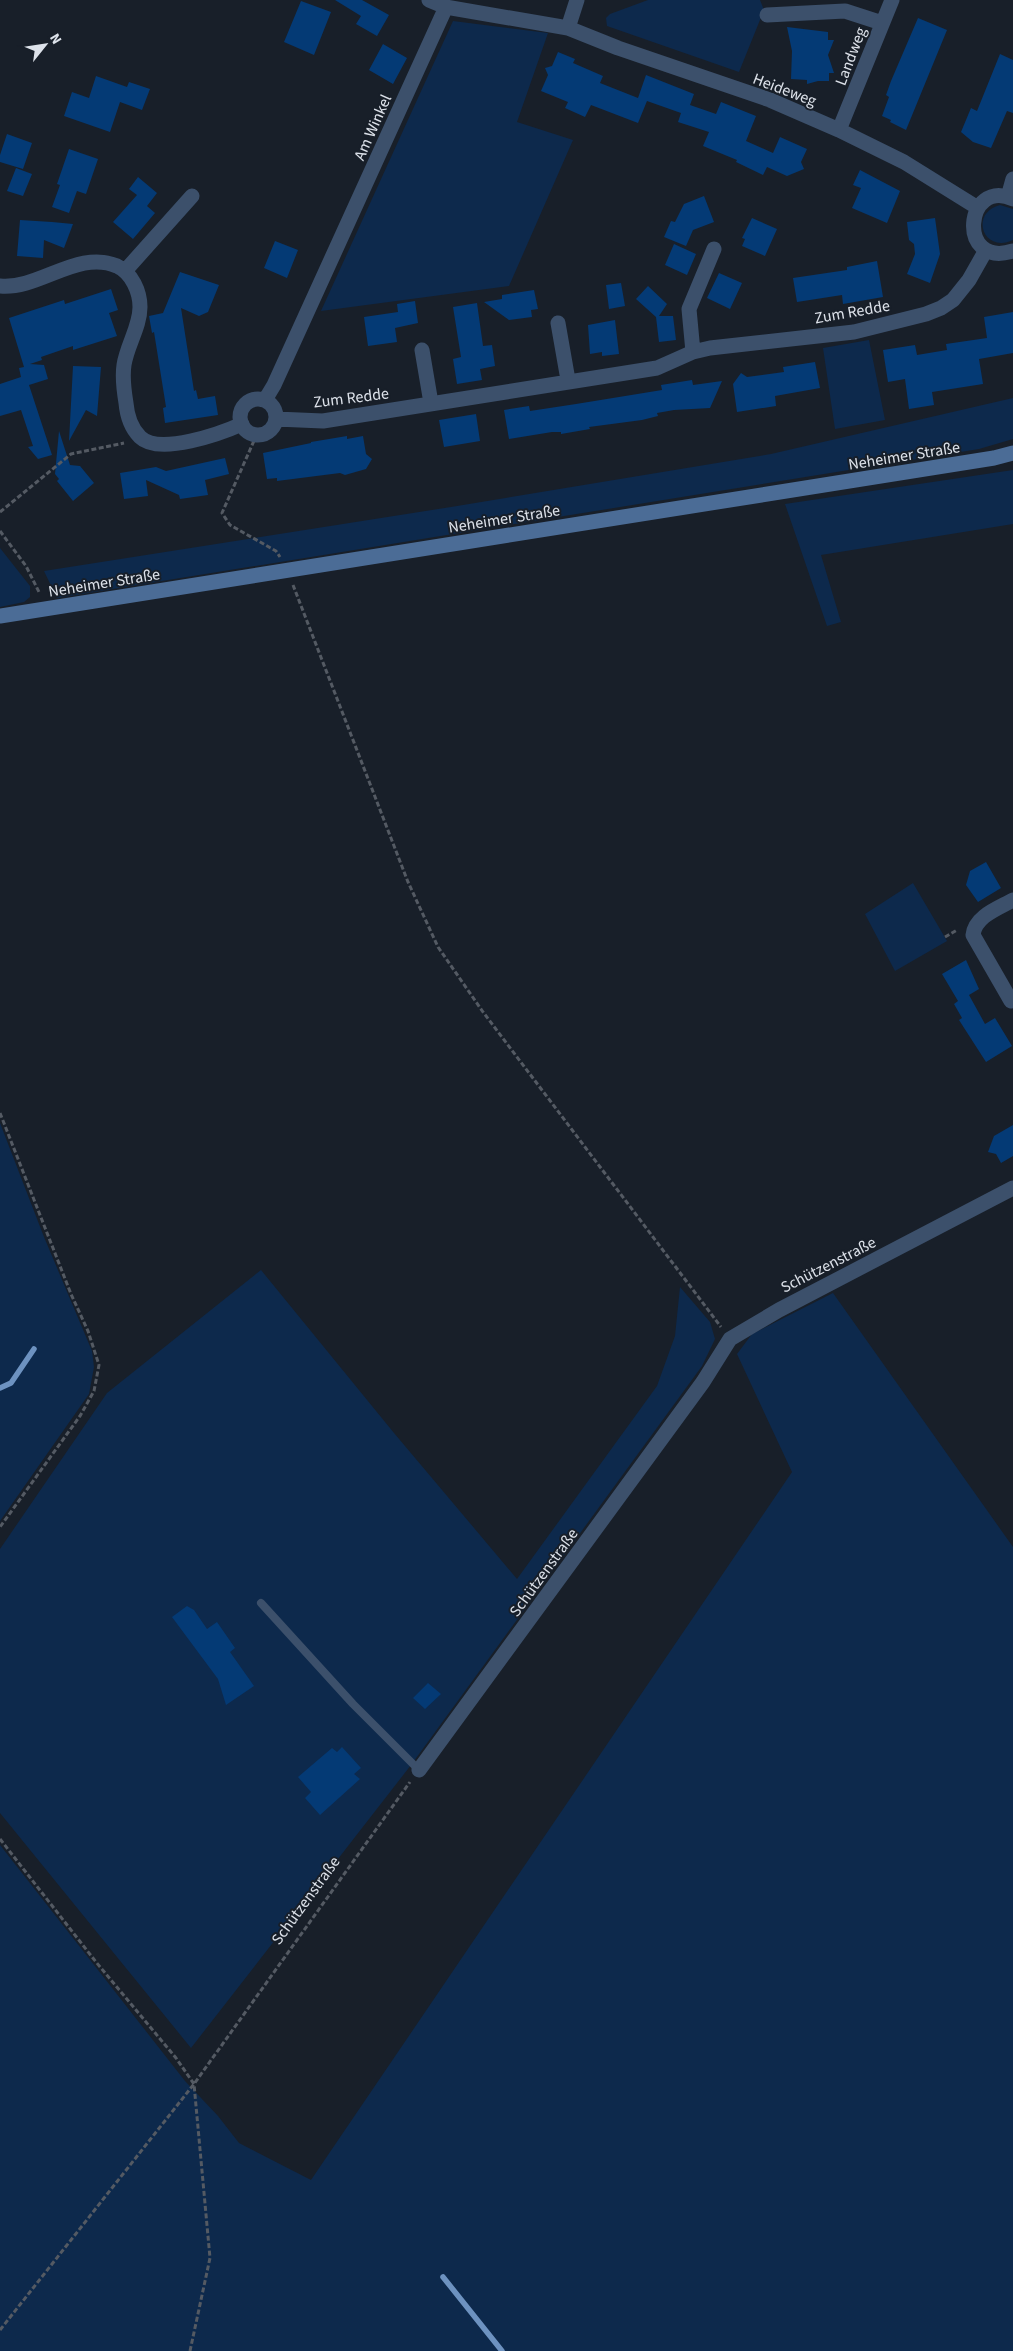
<svg xmlns="http://www.w3.org/2000/svg" width="1013" height="2351" font-family="'Source Sans 3',sans-serif">
<rect width="100%" height="100%" fill="#181f29"/>
<!-- green -->
<path fill="#0d294c" d="M648,0H760L764,10L739,72L607,26L606,18L610,14Z
M453,21L548,33L517,122L573,140L509,286L321,311Z
M1000,205L1013,209V240C983,254 969,213 1000,205Z
M869,340L885,420L835,429L823,348Z
M1013,398V439L979,449L57,598L44,571L451,507L771,454Z
M1013,470V524L821,555L841,622L827,626L785,504Z
M0,548L30,586V597L24,602L0,607Z
M913,883L947,941L895,971L865,914Z
M0,1123L44,1237L92,1351L94,1367L89,1394L0,1521Z
M261,1270L394,1433L517,1579L657,1386L675,1336L680,1287L710,1322L715,1339L702,1366L411,1765L191,2048L0,1813V1549L107,1393Z
M833,1293L1013,1547V2351H0V1845L185,2081L218,2116L239,2143L311,2180L792,1472L737,1354L752,1334Z"/>
<g fill="none" stroke-linecap="round" stroke-linejoin="round">
<!-- stream -->
<path stroke="#6d92c0" stroke-width="5.5" d="M0,1388L11,1383L34,1349
M443,2277L502,2351"/>
</g>
<!-- building -->
<path fill="#043a75" d="M335,0H362L389,15L377,36L356,24L361,16Z
M301,1L331,12L314,55L284,42Z
M918,18L947,30L906,130L890,122L891,120L882,116L889,97L886,95L891,81Z
M787,27L828,32V40H834L828,55L834,73H829V81H818L807,84V80L791,79L792,51Z
M383,44L407,58L393,84L369,70Z
M558,52L575,59L573,63L603,76L600,83L638,98L646,75L694,94L690,105L716,114L721,102L756,116L746,141L773,153L780,137L807,149L801,162L804,169L787,176L767,167L763,175L736,162L737,160L703,146L709,132L678,122L681,113L647,101L638,123L591,105L585,117L565,108L568,102L541,91L548,75L545,68L552,66Z
M1000,54L1013,60V113L1007,111L991,148L973,142L961,132L971,108L977,111Z
M96,76L127,87L129,82L150,89L142,110L120,102L110,132L64,116L72,92L89,98Z
M7,134L32,143L23,169L0,162V155Z
M69,149L98,159L86,194L77,191L69,213L52,207L60,185L57,184Z
M16,168L32,174L23,196L7,191Z
M860,170L900,191L887,223L852,208L861,188L853,185Z
M138,177L157,193L147,206L155,213L133,239L113,222L137,195L129,189Z
M704,196L714,222L693,230L686,246L664,237L671,221L675,222L684,204Z
M752,218L777,229L765,256L742,246L745,239L742,238Z
M935,218L940,254L930,283L907,274L915,254L914,244L909,240L907,222Z
M20,220L52,222L73,224L64,248L44,240L43,258L17,256Z
M275,241L298,250L287,278L264,268Z
M674,244L696,254L687,275L665,265Z
M877,261L883,297L843,304L842,295L797,302L793,278L847,270V267Z
M180,272L219,285L208,312L199,316L181,308L194,391L196,390L198,399L215,396L218,415L165,423L163,408L166,407L154,332L152,333L149,316L163,313Z
M719,273L742,283L730,309L707,298Z
M621,283L625,306L609,309L606,285Z
M648,286L667,304L659,316H673L676,340L659,342L656,317L636,299Z
M111,289L118,310L109,313L117,336L73,350V346L41,357L42,360L30,364L44,365L48,379L29,385L52,455L38,459L28,447L33,446L21,410L0,416V384L21,377L19,368L24,367L9,318L64,300L65,304Z
M534,290L538,309L531,310L532,317L509,320L484,302L502,299V295Z
M415,301L418,323L395,328L397,342L368,346L364,317L398,312L397,304Z
M477,303L483,346L492,345L495,366L480,369L482,380L457,384L453,359L461,357L453,307Z
M1013,312V353L979,359L983,384L932,392L934,405L909,409L905,379L888,382L883,350L915,345L917,355L947,350L946,344L987,338L984,317Z
M615,320L619,354L602,356V352L590,354L588,325Z
M815,362L820,388L775,396L776,406L737,412L733,384L741,373L747,377L784,372L783,367Z
M73,366L101,367L97,416L86,410L69,441Z
M692,380L693,385L722,381L710,408L674,410L657,413L658,416L642,420L589,427L590,429L561,434V432H552L509,439L504,410L529,406L530,411L576,404L662,390L661,385Z
M476,414L480,441L444,447L439,420Z
M59,431L70,465L80,466L94,483L73,501L57,481L59,479L55,474Z
M347,436V439L363,436L366,454L372,459L366,469L345,475L340,473L277,481V478L267,479L263,453L311,443V442Z
M225,458L229,474L205,480L208,495L180,499L179,495L146,480L148,496L124,499L120,473L156,467L166,471Z
M986,862L1001,888L978,902L966,885L970,871Z
M966,960L979,989L969,995L985,1024L995,1018L1012,1046L986,1062L959,1020L962,1018L954,1004L958,1001L942,974Z
M1013,1125V1156L1001,1163L996,1154L988,1152L994,1136Z
M187,1606L194,1610L207,1629L217,1622L235,1648L230,1652L254,1686L226,1705L218,1679L172,1617Z
M428,1683L441,1694L425,1709L413,1698Z
M342,1747L361,1768L354,1774L360,1779L320,1815L305,1798L311,1792L298,1777L332,1748L337,1752Z"/>
<g fill="none" stroke-linecap="round" stroke-linejoin="round">
<!-- path -->
<path stroke="#545a63" stroke-width="3" stroke-dasharray="5 2.5" stroke-linecap="butt" d="M257,434L222,513L230,525L276,551L280,557
M0,512L71,454L124,443
M0,531L26,566L40,594
M293,585L408,882L438,947L483,1012L721,1327
M945,937L957,930
M0,1113L71,1294L88,1331L99,1365L94,1391L80,1416L0,1527
M0,1839L96,1962L176,2058L194,2084L210,2258L190,2351
M0,2330L194,2084L410,1782"/>
<!-- service -->
<path stroke="#3c506b" stroke-width="8" d="M261,1603L353,1704L419,1770"/>
<!-- minor -->
<path stroke="#3c506b" stroke-width="15" d="M429,0L446,7L568,28L618,48L770,100L839,130L904,162L978,208
M767,15L845,11L882,23
M568,28L577,0
M839,130L892,0
M1008,197L1013,179
M1013,199C965,177 956,269 1013,251
M125,271L192,196
M0,286C39,290 78,249 117,266C132,273 140,292 140,307C140,327 127,345 124,365C122,378 124,391 126,403C127,415 131,428 140,437C159,456 222,433 242,424
M558,323L568,380
M422,350L431,403
M693,352L689,309L714,249
M240 417a18 18 0 1 1 36 0a18 18 0 1 1-36 0Z
M265,400L274,385L446,7
M276,419L323,421L657,368L693,352L710,348L854,332L926,314L941,308L953,300L969,280L986,250
M1011,1001L973,935C975,916 999,908 1013,900
M419,1770L703,1382L730,1339L779,1310L1013,1188"/>
<!-- secondary -->
<path stroke="#4b6c96" stroke-width="15" d="M0,616L994,458L1013,453"/>
</g>
<g text-anchor="middle" stroke-width="4" stroke-linejoin="round" paint-order="stroke">
<!-- street labels -->
<g font-size="16" fill="#dde2ea" stroke="#181f29">
<text transform="translate(850 56) rotate(-69)" y="6">Landweg</text>
<text transform="translate(785 89) rotate(21)" y="6">Heideweg</text>
<text transform="translate(372 127) rotate(-66)" y="6">Am Winkel</text>
<text transform="translate(852 311) rotate(-10)" y="6">Zum Redde</text>
<text transform="translate(351 397) rotate(-7)" y="6">Zum Redde</text>
<text transform="translate(904 455) rotate(-9)" y="6">Neheimer Straße</text>
<text transform="translate(504 518) rotate(-9)" y="6">Neheimer Straße</text>
<text transform="translate(104 582) rotate(-9)" y="6">Neheimer Straße</text>
<text transform="translate(828 1264) rotate(-27)" y="6">Schützenstraße</text>
<text transform="translate(543 1572) rotate(-54)" y="6">Schützenstraße</text>
<text transform="translate(305 1900) rotate(-54)" y="6">Schützenstraße</text>
</g>
</g>
<!-- north arrow -->
<g transform="translate(45 45) rotate(60)" stroke="#181f29" stroke-width="4" paint-order="stroke">
<path d="M0-4L9 19L0 12L-9 19Z" fill="#dde2ea"/>
<text y="-8" font-size="14" font-weight="bold" text-anchor="middle" fill="#dde2ea">N</text>
</g>
</svg>
